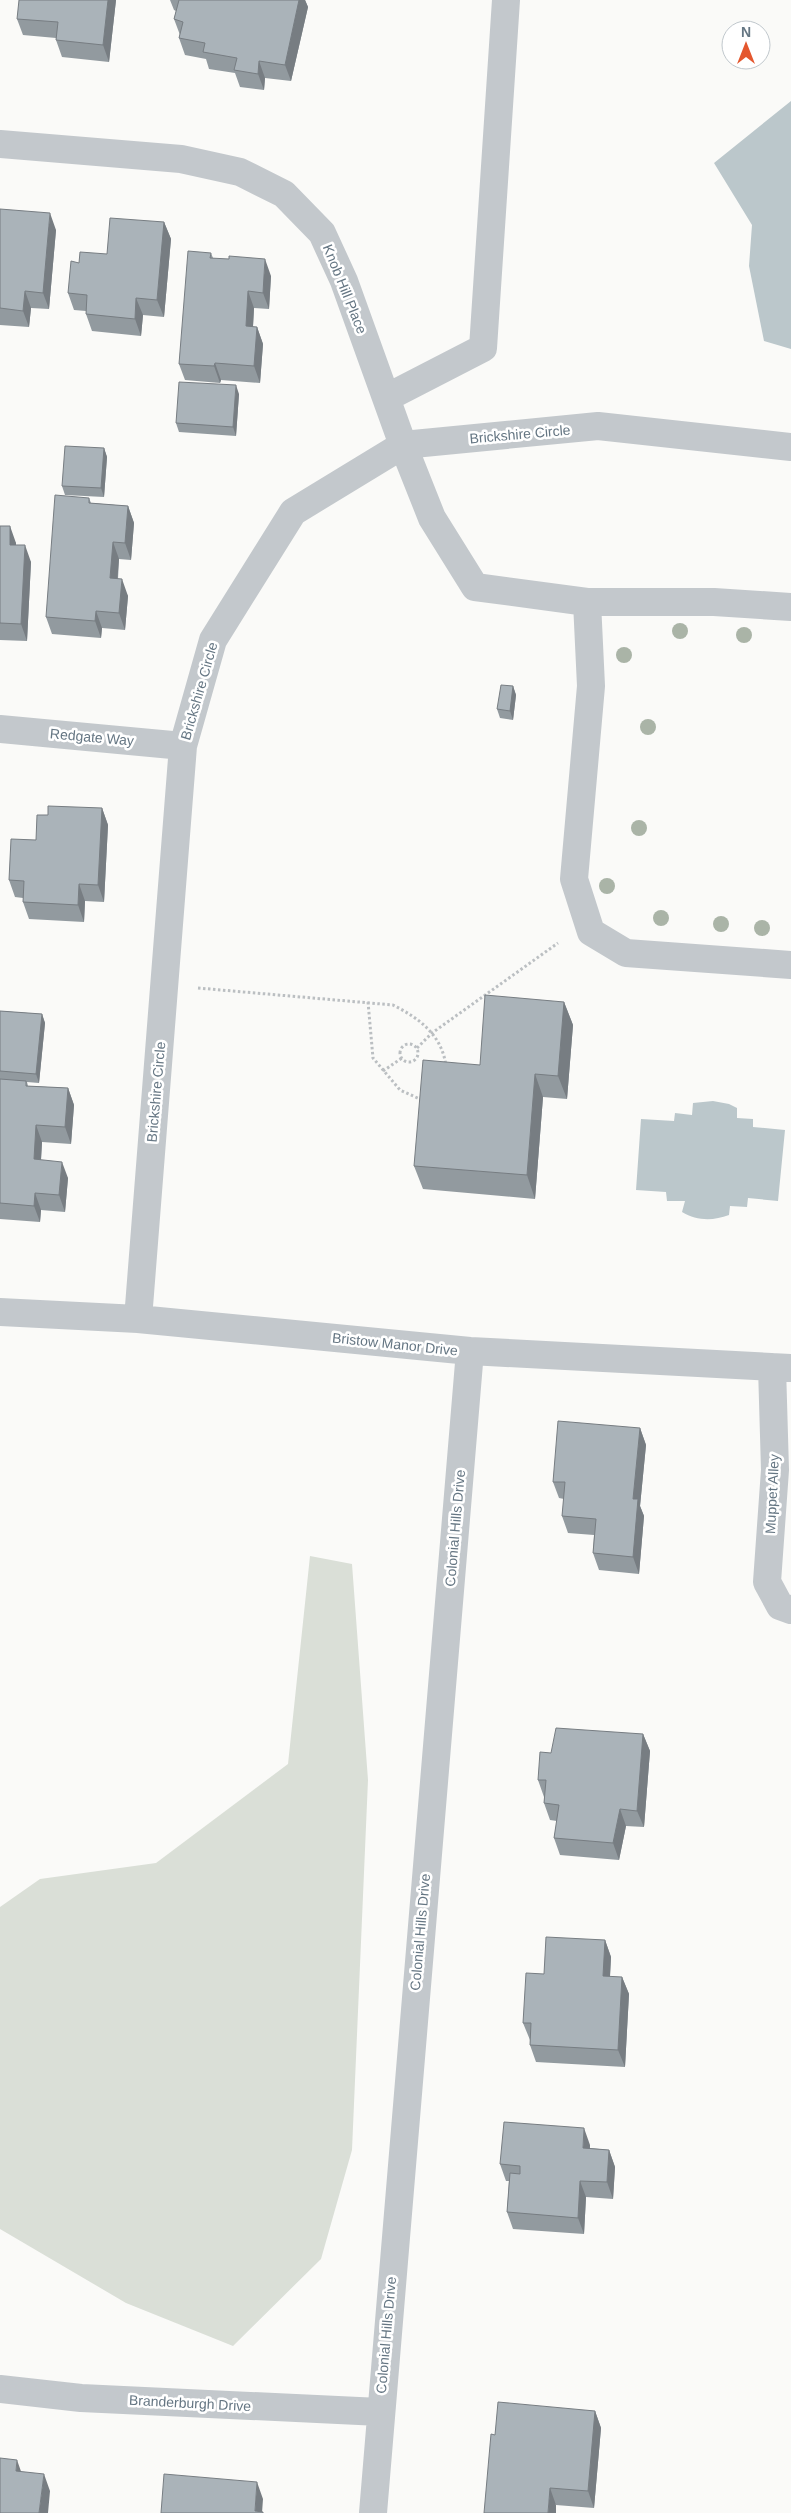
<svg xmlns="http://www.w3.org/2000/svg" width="791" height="2513" font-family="Arial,sans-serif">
<rect width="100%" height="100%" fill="#fafaf8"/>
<!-- green -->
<path fill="#dadfd7" d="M310,1556L352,1564L368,1780L352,2150L321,2259L233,2346L126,2303L0,2229V1907L40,1879L156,1863L288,1764Z"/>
<!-- water -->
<path fill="#bbc7cb" d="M791,101V349L764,341L749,266L752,225L714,163Z
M713,1101L729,1104L737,1108V1118L753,1119V1127L785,1130L778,1201L748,1198L747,1207L730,1206L729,1215C713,1221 697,1221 682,1212L685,1201H667L666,1192L636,1190L641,1119L674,1121L675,1113L692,1115L693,1103Z"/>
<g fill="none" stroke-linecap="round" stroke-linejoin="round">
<!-- path -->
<path stroke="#bbbfc2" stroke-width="3" stroke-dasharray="2.5 2.5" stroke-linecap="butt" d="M198,988L393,1005C419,1018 442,1035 446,1066
M368,1002L373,1058L400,1090L422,1100
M400 1053a9 9 0 1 1 18 0a9 9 0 1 1-18 0Z
M417,1048L432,1033L558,943
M383,1071L402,1058"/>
<!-- minor -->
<path stroke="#c3c8cc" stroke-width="28" d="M0,144L181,159L240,172L284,194L322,233L344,281L403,445L432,518L475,587L587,602H714L791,607
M386,398L483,348L506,0
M587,602L591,686L574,879L591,932L626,953L791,965
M0,729L183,746
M0,1312L138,1319L470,1351L791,1368
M138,1319L183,746L213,640L293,512L403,445L598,426L791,447
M772,1367L775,1470L767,1582L780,1606L791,1610
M0,2389L81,2398L380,2412
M373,2513L470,1351"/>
</g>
<!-- trees -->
<g fill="#aab4a7">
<circle cx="680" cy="631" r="8"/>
<circle cx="744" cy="635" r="8"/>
<circle cx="624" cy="655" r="8"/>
<circle cx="648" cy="727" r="8"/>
<circle cx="639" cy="828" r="8"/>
<circle cx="607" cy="886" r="8"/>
<circle cx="661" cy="918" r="8"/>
<circle cx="721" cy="924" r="8"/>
<circle cx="762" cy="928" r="8"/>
</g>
<!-- wall -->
<path fill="#929a9f" d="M116,0L109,62L62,57L56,40V38L23,35L17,19Z
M170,0H305L308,7L291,81L265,78L264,90L240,87L235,73L209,69L206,59L185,55L179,38L180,35L174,19L176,11L174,10Z
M0,209L56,230L49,309L31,308L29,327L0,325Z
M164,222L171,239L164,317L143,315L141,336L92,331L86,314V311L74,310L68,293L79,263L107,254Z
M211,253L213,258L271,276L269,309L254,308L253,327H257L263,344L260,383L221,380L220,383L185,380L179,364Z
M239,394L236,436L179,432L176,423Z
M104,448L107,457L104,497L65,495L62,486Z
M89,498L91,503L128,506L134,523L131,560L119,559L118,579L128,596L125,630L102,628L101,638L52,634L46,617Z
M0,526L16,543V545L31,562L27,641L0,640Z
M513,686L516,695L513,720L500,718L497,709Z
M102,808L108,825L104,902L85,901L84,922L29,919L23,902V898L15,897L9,880L36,840L48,815Z
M564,1002L573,1025L567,1099L543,1097L535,1199L423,1189L414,1166L480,1065Z
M0,1011L42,1014L45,1023L39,1083L27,1082L28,1086L68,1088L74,1105L71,1144L42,1142L41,1160L68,1178L65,1212L41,1210L40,1222L0,1219Z
M640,1428L646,1445L640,1506L644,1516L639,1574L599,1570L593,1553L594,1535L568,1533L562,1516L564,1499L559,1498L553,1482Z
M643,1734L650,1751L644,1827L626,1826L619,1860L560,1855L554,1838L557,1821L550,1820L544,1803V1797L538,1780L551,1753Z
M605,1940L611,1957L610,1977H622L629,1994L625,2067L536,2062L530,2045V2040L523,2023L544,1974Z
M590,2145V2148L609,2150L615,2167L613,2199L586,2197L584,2234L513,2229L507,2212L509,2181H506L500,2164Z
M595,2411L601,2428L594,2508L556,2505L495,2435Z"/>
<!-- shaded-wall -->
<path fill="#777d82" d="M108,0H116L109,62L103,45Z
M299,0H305L308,7L291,81L285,65Z
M259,61L265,78L264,90L258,74Z
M50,213L56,230L49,309L43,293Z
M164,222L171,239L164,317L157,300Z
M265,259L271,276L269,309L263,293Z
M25,291L31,308L29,327L23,311Z
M248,291L254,308L252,343L246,326Z
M136,298L143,315L141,336L135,319Z
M257,327L263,344L260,383L254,366Z
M215,363L221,380L220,383L214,366Z
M236,385L239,394L236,436L233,427Z
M104,448L107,457L104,497L101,488Z
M128,506L134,523L131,560L125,543Z
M10,526L16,543V562L10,545Z
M113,542L119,559L116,595L110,578Z
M25,545L31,562L27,641L21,624Z
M122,579L128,596L125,630L119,613Z
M96,611L102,628L101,638L95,621Z
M513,686L516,695L513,720L510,711Z
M102,808L108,825L104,902L98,885Z
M79,884L85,901L84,922L78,905Z
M564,1002L573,1025L567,1099L558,1076Z
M42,1014L45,1023L39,1083L36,1074Z
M535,1074L543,1097L535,1199L527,1175Z
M68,1088L74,1105L71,1144L65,1127Z
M36,1125L42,1142L40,1176L34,1159Z
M62,1162L68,1178L65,1212L59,1195Z
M35,1193L41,1210L40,1222L34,1206Z
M640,1428L646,1445L640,1506L644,1516L639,1574L633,1557V1499Z
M643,1734L650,1751L644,1827L637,1811Z
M620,1809L626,1826L619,1860L613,1843Z
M605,1940L611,1957L609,1993L603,1976Z
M622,1977L629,1994L625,2067L618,2050Z
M584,2128L590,2145L589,2165L583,2148Z
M609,2150L615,2167L613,2199L607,2182Z
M580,2181L586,2197L584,2234L578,2218Z
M595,2411L601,2428L594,2508L588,2491Z
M17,2460L23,2477L16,2471Z
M44,2474L50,2491L48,2513H39Z
M257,2482L263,2499L262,2513L255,2511Z
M550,2488L556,2505V2513H548Z"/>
<!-- building -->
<path fill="#aab3b9" stroke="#777d82" d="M19,0H108L103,45L56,40L58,22L17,19Z
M179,0H299L285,65L259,61L258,74L234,70L237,58L203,52L205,43L179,38L183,22L174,19Z
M0,209L50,213L43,293L25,291L23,311L0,308Z
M110,218L164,222L157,300L136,298L135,319L86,314L87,295L68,293L71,261L79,263L80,252L107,254Z
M188,251L211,253L210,258L229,259V256L265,259L263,293L248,291L246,326L257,327L254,366L215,363L214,366L179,364Z
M179,382L236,385L233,427L176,423Z
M65,446L104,448L101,488L62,486Z
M55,495L89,498V503L128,506L125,543L113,542L110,578L122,579L119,613L96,611L95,621L46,617Z
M0,526H10V545H25L21,624L0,623Z
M501,685L513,686L510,711L497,709Z
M48,806L102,808L98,885L79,884L78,905L23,902L24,881L9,880L11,839L36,840L37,815H48Z
M485,995L564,1002L558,1076L535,1074L527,1175L414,1166L423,1060L480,1065Z
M0,1011L42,1014L36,1074L0,1071Z
M0,1079L26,1081V1086L68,1088L65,1127L36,1125L34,1159L62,1162L59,1195L35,1193L34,1206L0,1203Z
M558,1421L640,1428L633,1499H638L633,1557L593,1553L596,1519L562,1516L565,1482H553Z
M556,1728L643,1734L637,1811L620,1809L613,1843L554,1838L559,1805L544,1803L546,1780H538L540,1752L551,1753Z
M546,1937L605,1940L603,1976L622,1977L618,2050L530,2045L531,2023H523L526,1973L544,1974Z
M504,2122L584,2128L583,2148L609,2150L607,2182L580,2181L578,2218L507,2212L510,2173L520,2174V2166L500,2164Z
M498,2402L595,2411L588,2491L550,2488L548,2513H484L491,2434L495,2435Z
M0,2458L17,2460L16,2471L44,2474L39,2513H0Z
M164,2474L257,2482L255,2511L263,2512V2513H161Z"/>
<g text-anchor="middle" stroke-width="5" stroke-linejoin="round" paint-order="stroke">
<!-- street labels -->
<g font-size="14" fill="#657683" stroke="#fff">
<text transform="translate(345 289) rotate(68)" y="5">Knob Hill Place</text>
<text transform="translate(520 434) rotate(-5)" y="5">Brickshire Circle</text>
<text transform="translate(199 691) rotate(-74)" y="5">Brickshire Circle</text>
<text transform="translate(92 737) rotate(5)" y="5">Redgate Way</text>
<text transform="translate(156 1092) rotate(-85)" y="5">Brickshire Circle</text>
<text transform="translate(395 1344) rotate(6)" y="5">Bristow Manor Drive</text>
<text transform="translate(772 1494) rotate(-87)" y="5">Muppet Alley</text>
<text transform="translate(455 1528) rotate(-85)" y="5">Colonial Hills Drive</text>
<text transform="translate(420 1932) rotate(-85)" y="5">Colonial Hills Drive</text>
<text transform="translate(386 2335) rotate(-85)" y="5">Colonial Hills Drive</text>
<text transform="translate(190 2403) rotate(3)" y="5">Branderburgh Drive</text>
</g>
</g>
<!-- north arrow -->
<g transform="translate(746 45)"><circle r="24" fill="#ffffff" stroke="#c1c8cd"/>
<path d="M0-4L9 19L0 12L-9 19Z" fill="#e4572e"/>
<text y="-8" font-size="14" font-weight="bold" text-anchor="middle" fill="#657683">N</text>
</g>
</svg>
